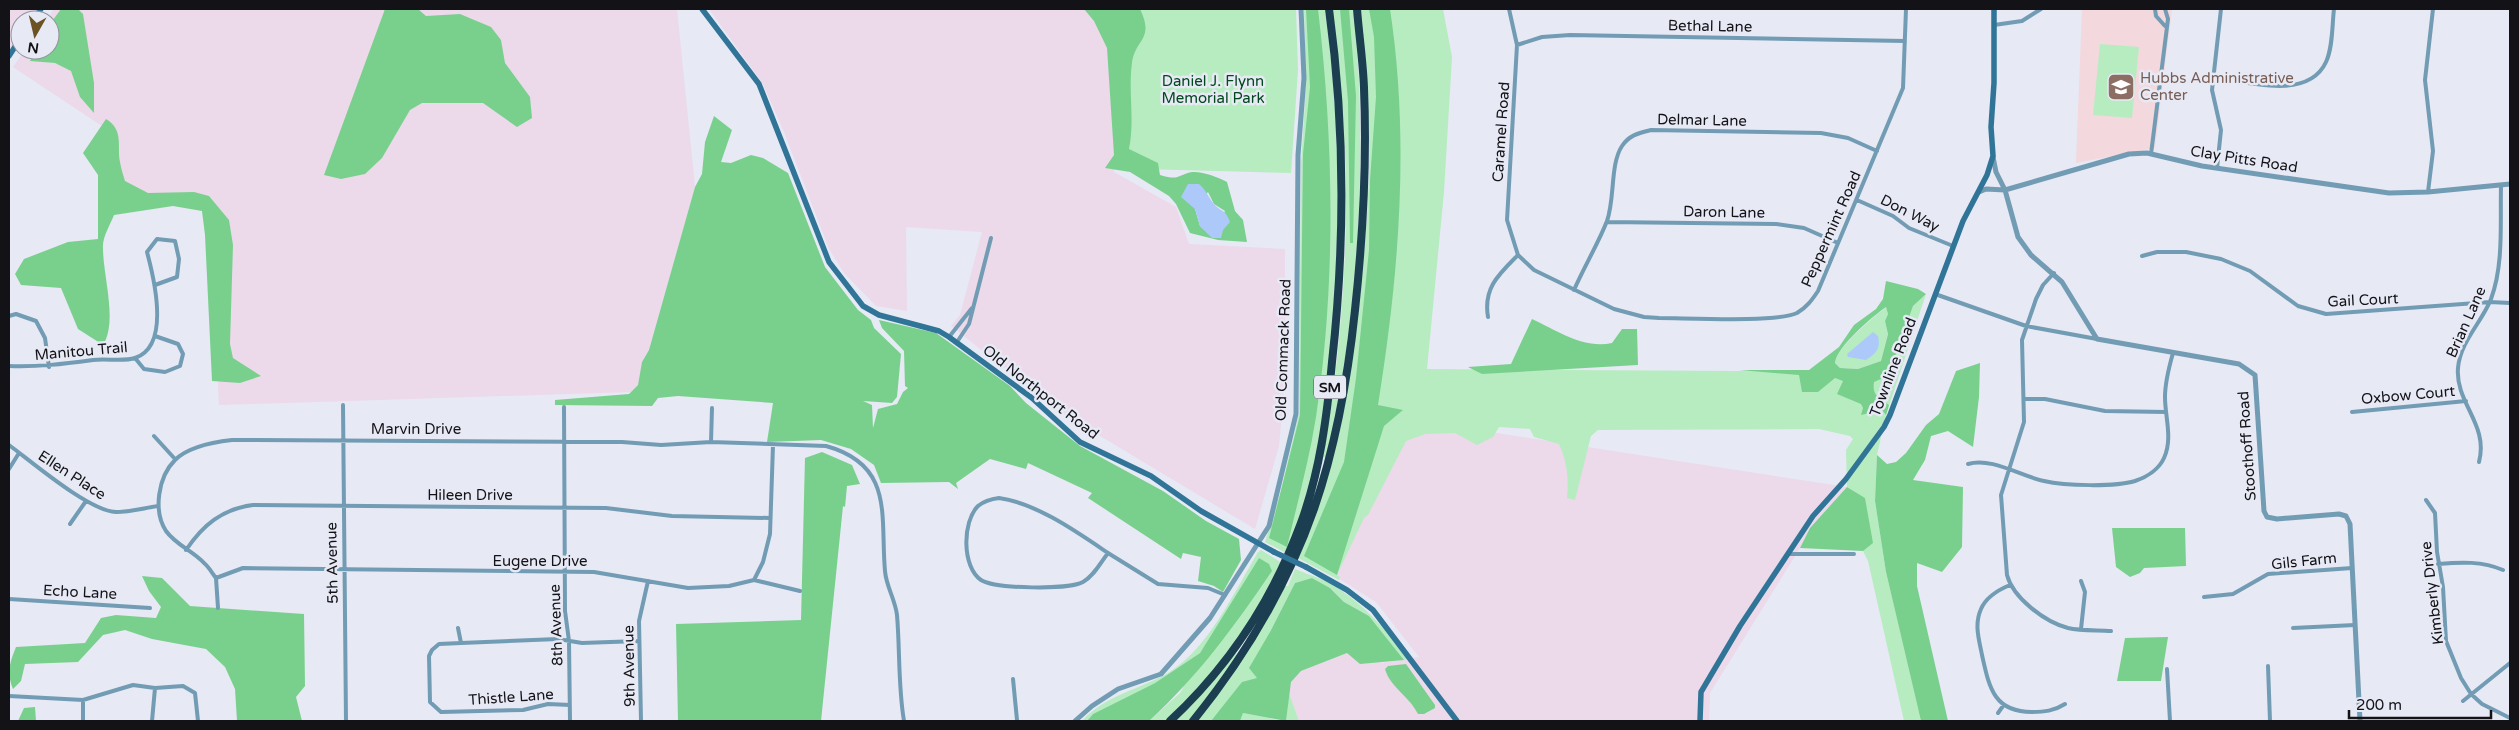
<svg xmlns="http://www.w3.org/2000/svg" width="2519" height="730" font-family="'Varela Round',sans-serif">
<rect width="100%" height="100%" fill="#e7e9f5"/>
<!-- industrial -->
<path fill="#ecd9ea" d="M9,9H39L31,20H20V36L9,53Z
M54,9H677L695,187L649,350L642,362L638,385L631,392L219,405L209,204L106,200L105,128L13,67L25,50H50V20H46Z
M709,9H1114V172L1176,207L1189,244L1285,249V379L1279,446L1255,529L1062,413L951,326L960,315L982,232L906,227L907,311L876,306L844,273L829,249L784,132L763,84Z
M1379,415L1847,487L1810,528L1800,548L1710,693L1709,721H1299L1289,693L1291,682L1301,671L1347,653L1381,663L1419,657L1376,602L1333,575Z"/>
<!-- education -->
<path fill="#f3d8dd" d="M2082,9H2172L2155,148L2076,163Z"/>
<!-- green -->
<path fill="#b7ecc1" d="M1114,9H1296L1298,70L1291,173L1141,169L1119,160Z
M1304,9H1325C1341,126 1341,231 1330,349C1325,399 1320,449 1306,498C1300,519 1293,534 1286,553L1265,542L1280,494L1299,414L1301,164L1306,85Z
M1332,9H1354C1368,160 1359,310 1327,458L1323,457C1338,372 1346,285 1346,198C1346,134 1339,71 1332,9Z
M1360,9H1443L1452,57L1444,192L1427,369L1888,372L1913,306L1926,294L1886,415L1877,455L1875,501L1886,572L1921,721H1904L1868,561L1863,551L1868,545L1865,499L1847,487L1846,450L1853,439L1850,436L1819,429L1598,430L1591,436L1575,500L1567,498C1569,479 1567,461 1559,444L1534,437L1530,429L1499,427L1493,437L1477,445L1455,433L1425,434L1406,441L1368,515L1364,518L1337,575L1340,577L1339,580L1298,558C1337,469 1353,373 1362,276C1366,231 1370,186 1369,141C1368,97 1363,53 1360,9Z
M2100,44L2139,47L2132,118L2093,115Z
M1886,307L1888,314L1885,321L1888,333L1881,361L1858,369L1840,368L1835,363C1838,345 1872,319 1886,307Z
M1261,550L1282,563C1253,622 1215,677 1165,721H1149L1180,693L1259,558L1200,653L1155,683L1093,714L1087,721H1082C1104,696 1140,689 1168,673C1208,649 1235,591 1258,552Z
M1295,569C1307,574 1321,578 1333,585C1365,605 1385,629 1408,658L1404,660L1369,616L1344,602L1330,588L1312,578L1295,583L1270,632L1257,678L1211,721H1198C1231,678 1260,634 1285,586H1288Z
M1235,653L1239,655L1190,721H1174L1191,706Z
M1289,693L1299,721H1286Z
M1243,713L1283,721H1240Z"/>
<!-- forest -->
<path fill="#79d08d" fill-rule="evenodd" d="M61,9H78L83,14L94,83V113L80,97L71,71L55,63L30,61L36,50H50V24Z
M385,9H418L426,16L460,14L491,27L501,40L505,63L530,97L532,118L517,127L483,103H422L410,110L382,158L365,174L341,179L324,175Z
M1084,9H1140C1155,40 1135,39 1132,63C1128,91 1135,120 1129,149L1158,163L1160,175C1180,181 1177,175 1192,172C1202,171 1218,177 1227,182L1235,211L1243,220L1247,242L1218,240L1190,233L1176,204L1169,196L1130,172L1105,168L1114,155L1107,48L1094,21ZM1208,192L1214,204L1225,211L1212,237L1200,226L1195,209Z
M1306,9H1318C1334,144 1336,283 1316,417C1309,461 1297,504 1287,547L1269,538L1300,415L1303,154L1310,87Z
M1340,9H1349L1356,96L1353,243H1350L1348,101Z
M1369,9H1390C1410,140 1399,275 1378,405L1403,410L1384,426L1337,575L1304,556L1344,462L1356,378L1369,250L1370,180L1376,97L1374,37Z
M714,116L732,130L721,162L731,163L751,155L763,158L788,173L825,267L858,310L871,320L874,328L901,354L897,397L892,403L863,401L872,405L873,428L878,409L897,404L903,392L908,388L905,386L904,351L882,328L879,320L936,333L1010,386L1026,403L1080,446L1163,491L1206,521L1239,539L1241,560L1223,592L1214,586L1198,581L1201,557L1183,553L1181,559L1088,498L1092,493L1028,463L1026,469L990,459L956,483L958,489L949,482L881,483L874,465L851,449L821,440L767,442L773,403L678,396L658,398L652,406L555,405V400L629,394L638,385L642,362L649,350L695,187L702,174L705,142Z
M106,119C124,130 117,145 120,162C121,168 123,175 125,181L148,193L194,192L209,196L229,220L233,245L230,344L233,358L261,376L240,383L212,381L205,235L202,211L173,206L114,215C110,225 102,238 103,248C103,277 118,321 103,345L78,329L61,288L21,285L15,274L24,259L68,242L98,239V175L83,153Z
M1886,281L1918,289L1926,294L1913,306L1888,376L1874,382C1872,395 1878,398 1889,405L1886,415L1882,410L1861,415L1863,408L1861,404L1837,394L1843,381L1835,378L1818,392H1802L1799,375L1739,370H1809L1839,347L1854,325L1876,309L1883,299ZM1886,307L1888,314L1885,321L1888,334L1881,361L1858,369L1840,368L1835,363C1837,346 1872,317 1886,307Z
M1532,319C1558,331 1583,349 1612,343L1622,329H1637L1638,365L1482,374L1468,367L1511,364Z
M1980,363L1979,397L1973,447L1948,431L1931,436L1925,460L1913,480L1963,487L1962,547L1942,572L1917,563V586L1948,721H1921L1886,572L1875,501L1877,455L1887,464L1896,462L1906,453L1926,425L1939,414L1956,371Z
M822,452L852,465L860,484L847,486L845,507L843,506L821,721H678L676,624L801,620L805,458Z
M1847,487L1865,498L1873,543L1863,551L1800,548L1810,528Z
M2112,528H2185L2186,566L2144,568L2140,573L2130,577L2116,567Z
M1259,558L1269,564L1272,571C1233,628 1200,674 1149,721H1087L1093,714L1155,683L1200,653Z
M142,576L162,578L190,606L304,614L305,686L296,697L302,721H237L235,689L225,667L206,649L152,639L125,630L103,635L78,662L25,664L21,681L13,689C6,673 10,662 16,647L85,643L101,618L116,615L156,618L161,607L149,591Z
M1312,578L1330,588L1344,602L1369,616L1404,660L1360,664L1347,653L1301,671L1291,682L1286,721L1243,713L1240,721H1211L1242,682L1257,678L1249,668L1270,632L1295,583Z
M2168,637L2161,681H2117L2125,638Z
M1406,664L1435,705V708L1424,714H1418C1410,697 1390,687 1385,669L1388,666Z
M35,707L36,721H18L24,708Z"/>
<!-- water -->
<path fill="#adc9fa" d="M1188,184H1199C1206,190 1209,198 1214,204C1223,214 1224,207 1230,222L1223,230L1221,238H1212L1200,226L1195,209L1181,197Z
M1873,332L1878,336C1881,349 1876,353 1866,360L1848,357L1847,354Z"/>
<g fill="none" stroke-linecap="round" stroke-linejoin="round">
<!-- minor -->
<path stroke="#729cb3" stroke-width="4" d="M1509,9L1517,45L1507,220L1518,255L1534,270L1614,309L1644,317L1659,318C1687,318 1776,323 1797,313C1807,307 1812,300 1818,291L1903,88L1906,9
M2155,9L2156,16L2165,26
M1994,25L2022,21L2041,9
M1517,45L1542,37L1570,35L1905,41
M2213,77C2246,82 2308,101 2326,62C2333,47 2332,25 2334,9
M2151,154L2168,19L2165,9
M2217,168L2221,130L2212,90L2221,9
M2428,192L2433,151L2425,80L2433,9
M1857,200L1893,216L1909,228L1953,246
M1607,222L1776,224L1804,228L1838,243
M2142,256L2157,252H2186L2221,259L2250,271L2298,306L2326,314L2490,302L2510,303
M2054,273L2043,285L2036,299L2022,340L2024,422L2001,495L2007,575C2013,598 2045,622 2068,628C2081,631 2097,630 2111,631
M1574,290C1584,267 1598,244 1607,221C1615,199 1610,164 1622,146C1629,135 1639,133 1651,130L1821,133L1848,138L1877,151
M1935,294L2026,326L2097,339
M9,316L16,314L36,321L45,338L49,367
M1488,317C1483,288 1499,274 1518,255
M949,337L972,308
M957,342L969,324L991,238
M135,358L144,369L165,372L180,366L183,354L178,344L155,336
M9,366C39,367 63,364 93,360C106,358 123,362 135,358C171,346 154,278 147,252L157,239L175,241L179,259L177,277L155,285
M2024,399H2045L2105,411L2166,412
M343,405L346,721
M564,407L565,611L569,641L570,721
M2352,412L2466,401
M154,436L175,459
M711,442L712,408
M9,445C32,462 89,511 116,512C130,512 144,508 158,506
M2479,462C2489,424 2455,403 2458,368C2460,342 2482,322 2491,299C2504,264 2500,222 2501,186
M1968,464C1992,457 2020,476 2044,481C2065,486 2115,487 2135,481C2147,477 2159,469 2164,458C2173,438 2165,418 2165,397C2165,382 2169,367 2173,353
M9,469L19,453
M999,498C1036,503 1077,532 1108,553C1101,562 1094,576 1083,582C1069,590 995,589 981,580C962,567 962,522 978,506C984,501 991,499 999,498Z
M2426,500L2435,513L2437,552L2443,587L2446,641L2461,678L2471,694L2482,704L2510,718
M70,524L86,501
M186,550C203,525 222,509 253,505L606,508L672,516L770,518
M1108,553L1158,584L1208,588L1225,595
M1789,554H1854
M2438,564C2461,562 2482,561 2503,570
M216,578C212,573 209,567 204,563C193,551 176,545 166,531C153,511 158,477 175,460C189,446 214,442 232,440L622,442L661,445L711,442L826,446C895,465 880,517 885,571C886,586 895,599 897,615C900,650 898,686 904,721
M216,578L243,568L594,572L688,588L729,586L754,580L763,562L770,534L773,445
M216,578L218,608
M754,580L800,591
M2081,581L2085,592L2081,629
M2010,585C1998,590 1986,597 1981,609C1974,625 1979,639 1982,655C1989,686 1993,712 2032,712C2044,712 2054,711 2065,704
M2204,597L2233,594L2268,574L2352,568
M9,599L150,608
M458,628L461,643
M2293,628L2355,625
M2268,666L2270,721
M2167,669L2170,721
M1013,679L1017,720
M9,696L83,700L133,685L155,688L183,686L195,693L198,721
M2463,701L2510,663
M570,705L548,704L523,710L441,712L430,702L429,656L432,650L439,644L461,643L558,639L582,643L639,641
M1998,713L2003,706
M83,721V700
M152,721L155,688
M641,721L639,621L648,581"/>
<!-- tertiary -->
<path stroke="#729cb3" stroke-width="5" d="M1993,157L1996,172L2005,190L2018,237L2031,255L2062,282L2097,339L2239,364L2255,375L2264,511L2267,517L2277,519L2339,514L2346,516L2350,524L2360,721
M1979,192L1986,189L2005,190L2129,154L2147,153L2202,166L2389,193L2428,192L2510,184
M1075,721L1092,706L1118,689L1161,674L1210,618L1269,526L1296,414L1298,155L1304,78L1301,9"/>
<!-- secondary -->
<path stroke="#307597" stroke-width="5.5" d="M702,9L759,84L829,262L863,306L879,315L939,331L949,337L1032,398L1080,442L1151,476L1201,511L1274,552
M33,20L41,9
M9,56L20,39
M1306,567L1347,590L1373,610L1457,721
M1700,721L1701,692L1740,626L1813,516L1846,479L1884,427L1890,415L1963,221L1987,175L1993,156L1991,127L1994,83V9"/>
<!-- motorway -->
<path stroke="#1b3e50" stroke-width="8" d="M1170,721C1229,666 1273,599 1301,523C1320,471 1327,416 1332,362C1345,245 1345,126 1329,9
M1193,721C1244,658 1287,586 1314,509C1336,445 1348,377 1355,310C1363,236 1367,162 1364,88C1363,61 1359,35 1357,9"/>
<!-- secondary-bridge -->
<path stroke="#307597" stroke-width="5.5" d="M1274,552L1306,567"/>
</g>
<!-- icons -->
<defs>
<g id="school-square" transform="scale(1.4375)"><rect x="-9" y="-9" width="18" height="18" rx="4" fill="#8d6e63" stroke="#e7e9f5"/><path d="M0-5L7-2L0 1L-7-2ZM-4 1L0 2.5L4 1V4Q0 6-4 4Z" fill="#fff"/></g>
</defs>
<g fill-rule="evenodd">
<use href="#school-square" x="2121" y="87"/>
</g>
<g text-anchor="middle" stroke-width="5" stroke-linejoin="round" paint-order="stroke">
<!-- shield labels -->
<rect fill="#e7e9f5" stroke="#53535a" stroke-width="1" x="1314" y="375.5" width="32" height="23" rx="4"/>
<g font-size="14" font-weight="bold" fill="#131317">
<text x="1330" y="392">SM</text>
</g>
<!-- street labels -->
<g font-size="15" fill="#131317" stroke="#e7e9f5">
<text transform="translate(1710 26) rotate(1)" y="5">Bethal Lane</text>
<text transform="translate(1702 120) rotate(1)" y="5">Delmar Lane</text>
<text transform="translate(1501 132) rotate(-86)" y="5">Caramel Road</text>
<text transform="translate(2244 159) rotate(9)" y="5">Clay Pitts Road</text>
<text transform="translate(1724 212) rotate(1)" y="5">Daron Lane</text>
<text transform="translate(1910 213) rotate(27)" y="5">Don Way</text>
<text transform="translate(1831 229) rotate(-66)" y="5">Peppermint Road</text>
<text transform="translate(2363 300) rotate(-3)" y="5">Gail Court</text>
<text transform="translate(2466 322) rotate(-66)" y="5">Brian Lane</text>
<text transform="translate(1283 350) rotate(-88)" y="5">Old Commack Road</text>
<text transform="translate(81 351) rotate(-5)" y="5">Manitou Trail</text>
<text transform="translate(1893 367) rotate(-69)" y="5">Townline Road</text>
<text transform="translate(1041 392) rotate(38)" y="5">Old Northport Road</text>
<text transform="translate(2408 395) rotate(-5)" y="5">Oxbow Court</text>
<text x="416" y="434">Marvin Drive</text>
<text transform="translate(2247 446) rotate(-94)" y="5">Stoothoff Road</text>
<text transform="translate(72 475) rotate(33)" y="5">Ellen Place</text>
<text x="470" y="500">Hileen Drive</text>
<text x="540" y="566">Eugene Drive</text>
<text transform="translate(2304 561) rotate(-6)" y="5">Gils Farm</text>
<text transform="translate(332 563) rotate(-91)" y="5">5th Avenue</text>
<text transform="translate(80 592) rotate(3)" y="5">Echo Lane</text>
<text transform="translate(2432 593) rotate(-97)" y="5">Kimberly Drive</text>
<text transform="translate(556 625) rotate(-92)" y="5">8th Avenue</text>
<text transform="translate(629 666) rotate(-91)" y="5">9th Avenue</text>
<text transform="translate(511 697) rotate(-4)" y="5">Thistle Lane</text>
</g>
<!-- education labels -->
<g font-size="15" fill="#785e54" stroke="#e7e9f5" text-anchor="start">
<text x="2140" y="83">Hubbs Administrative<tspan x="2140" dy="17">Center</tspan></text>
</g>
<!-- park labels -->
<g font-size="15" fill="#02471d" stroke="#e7e9f5">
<text x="1213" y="86">Daniel J. Flynn<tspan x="1213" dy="17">Memorial Park</tspan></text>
</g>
</g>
<!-- border -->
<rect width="2519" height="730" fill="none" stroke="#131317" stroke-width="20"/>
<!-- north arrow -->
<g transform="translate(35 35) rotate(188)"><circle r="24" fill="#e7e9f5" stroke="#92939c"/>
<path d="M0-4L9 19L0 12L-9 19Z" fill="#6c5324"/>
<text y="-8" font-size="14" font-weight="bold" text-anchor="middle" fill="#131317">N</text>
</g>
<!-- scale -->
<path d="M2349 710v8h142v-8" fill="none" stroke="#131317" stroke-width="2.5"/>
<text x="2356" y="710" font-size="15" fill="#131317" stroke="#e7e9f5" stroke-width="4" paint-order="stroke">200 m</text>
</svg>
